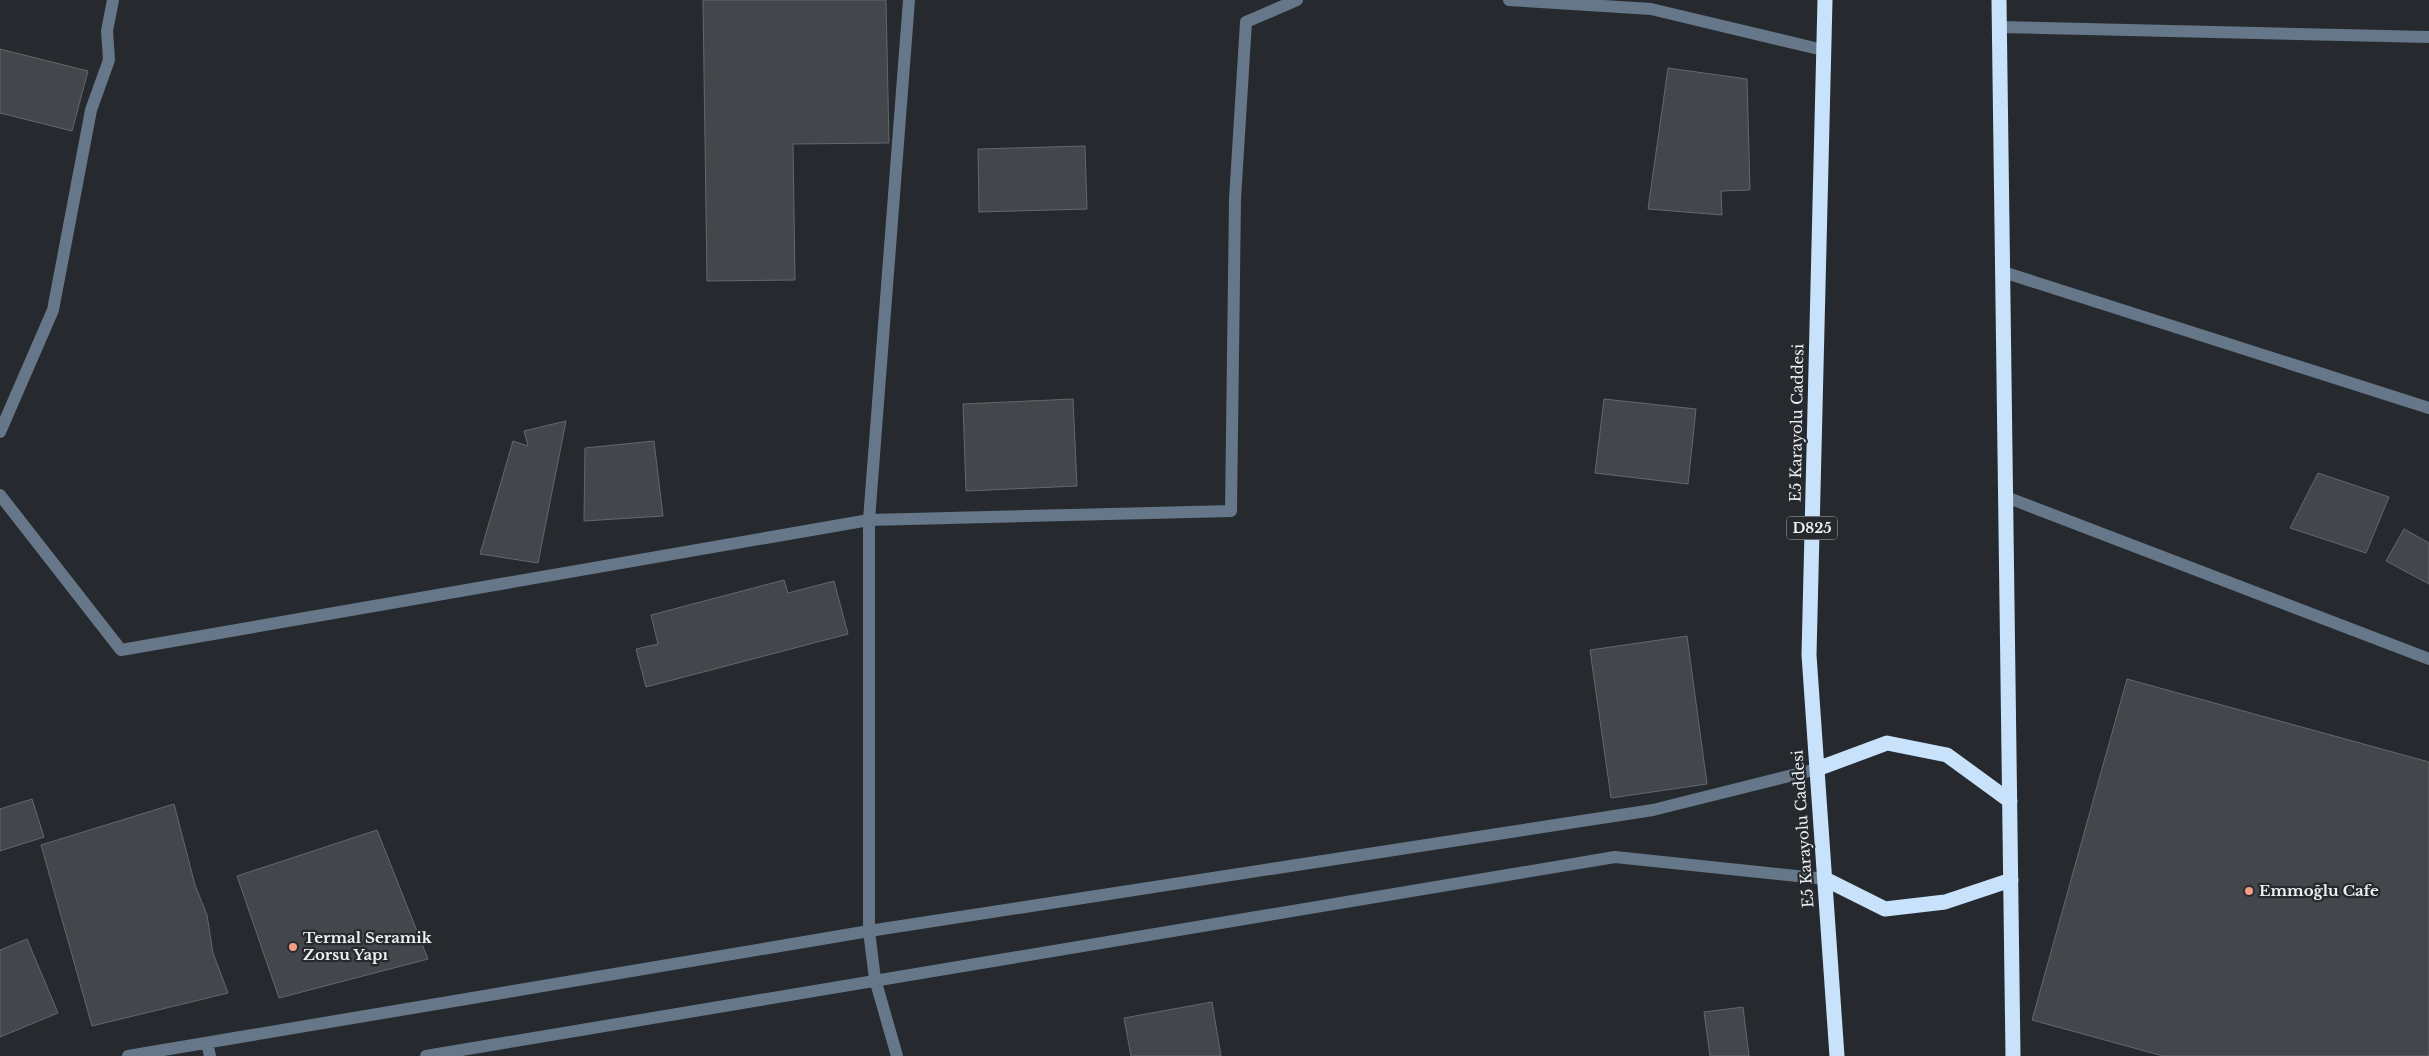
<svg xmlns="http://www.w3.org/2000/svg" width="2429" height="1056" font-family="'Libre Baskerville',serif">
<rect width="100%" height="100%" fill="#262a2e"/>
<!-- building -->
<path fill="#43474c" stroke="#63686d" d="M703,0H886L889,143L793,144L795,280L707,281Z
M0,49L88,71L72,131L0,113Z
M1668,68L1747,79L1750,190L1721,191L1722,215L1648,209Z
M1085,146L1087,209L979,212L978,149Z
M1073,399L1077,486L966,491L963,404Z
M1604,399L1696,409L1688,484L1595,473Z
M566,421L538,563L480,554L513,441L528,446L524,431Z
M654,441L663,516L584,521L585,448Z
M2318,473L2389,497L2366,553L2290,528Z
M2404,529L2429,543V584L2386,561Z
M784,580L788,593L834,581L848,634L646,687L636,649L658,644L651,615Z
M1687,636L1707,784L1611,798L1590,650Z
M2127,679L2429,762V1056H2163L2032,1020Z
M32,799L44,837L0,851V809Z
M174,804L195,885L207,915L213,953L228,993L92,1026L41,845Z
M377,830L428,959L279,998L237,876Z
M27,939L58,1013L0,1037V950Z
M1212,1002L1221,1056H1131L1124,1018Z
M1743,1007L1749,1056H1710L1704,1012Z"/>
<g fill="none" stroke-linecap="round" stroke-linejoin="round">
<!-- minor -->
<path stroke="#657788" stroke-width="12" d="M1509,0L1651,9L1823,50
M1999,27L2429,37
M2003,272L2429,408
M0,432L53,310L91,110L109,60L107,31L113,0
M0,495L121,650L869,520L1231,511L1235,199L1246,22L1297,0
M2006,497L2429,659
M207,1043L210,1056
M128,1056L869,931L1653,810L1817,769
M426,1056L1615,857L1825,879
M897,1056L875,979L869,931V520L909,0"/>
<!-- highway -->
<path stroke="#c8e2fc" stroke-width="15" d="M1825,0L1809,655L1837,1056
M1999,0L2013,1056
M1817,769L1887,743L1947,755L2010,801
M1825,879L1885,909L1945,902L2011,880"/>
</g>
<!-- markers -->
<g fill="#f39f84" stroke="#262a2e" stroke-width="2">
<circle cx="2249" cy="891" r="5"/>
<circle cx="293" cy="947" r="5"/>
</g>
<g text-anchor="middle" stroke-width="4.5" stroke-linejoin="round" paint-order="stroke">
<!-- shield labels -->
<rect fill="#262a2e" stroke="#b1b4b7" stroke-width="1" x="1787" y="516.5" width="50" height="23" rx="4"/>
<g font-size="14" font-weight="bold" fill="#edeff2">
<text x="1812" y="533">D825</text>
</g>
<!-- street labels -->
<g font-size="15" fill="#edeff2" stroke="#262a2e">
<text transform="translate(1797 423) rotate(-89)" y="5">E5 Karayolu Caddesi</text>
<text transform="translate(1803 829) rotate(-94)" y="5">E5 Karayolu Caddesi</text>
</g>
<!-- poi labels -->
<g font-size="15" font-weight="bold" fill="#edeff2" stroke="#262a2e" text-anchor="start">
<text x="2259" y="896">Emmoğlu Cafe</text>
<text x="303" y="943">Termal Seramik<tspan x="303" dy="17">Zorsu Yapı</tspan></text>
</g>
</g>
</svg>
